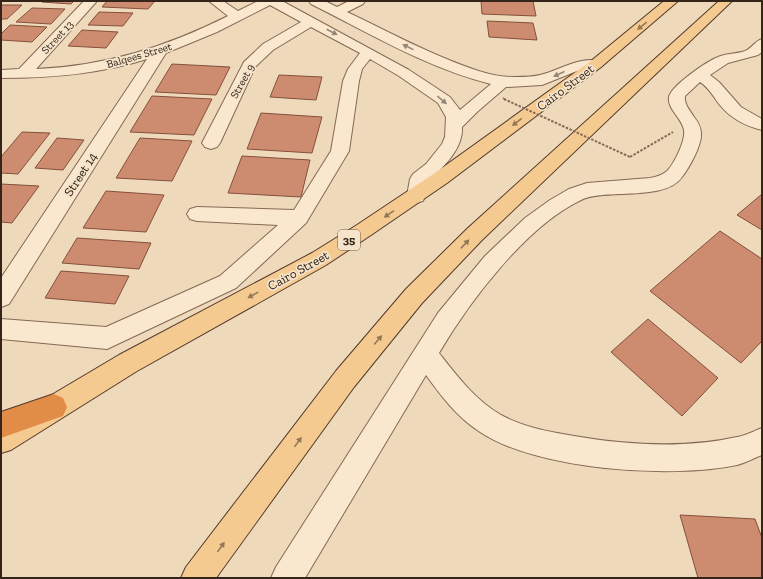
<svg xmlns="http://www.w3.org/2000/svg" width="763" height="579" font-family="'Zilla Slab',serif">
<rect width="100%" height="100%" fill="#eed9bb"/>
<!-- building -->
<path fill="#cd8c70" stroke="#84503b" d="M44,1H74L71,4L42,2Z
M107,1H155L148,9L102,7Z
M481,1H533L536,16L482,14Z
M1,5H22L7,19H1Z
M32,8L65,9L51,24L16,22Z
M99,12L133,13L123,26L88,25Z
M487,21L533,23L537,40L489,37Z
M10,25L47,27L32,42L1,40V34Z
M82,30L118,32L106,48L68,46Z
M172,64L230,67L216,95L155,92Z
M279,75L322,77L316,100L270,97Z
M152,96L212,99L194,135L130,132Z
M261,113L322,117L312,153L247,149Z
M22,132L50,133L18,174L1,173V157Z
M57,138L84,140L63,170L35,168Z
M140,138L192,141L172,181L116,178Z
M242,156L310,160L301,197L228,193Z
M1,184L39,186L12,223L1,222Z
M106,191L164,195L146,232L83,228Z
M762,194V230L737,215Z
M720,231L762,259V341L741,363L650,291Z
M77,238L151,243L139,269L62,263Z
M61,271L129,276L115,304L45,298Z
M648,319L718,378L682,416L611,352Z
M680,515L755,519L762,538V578H698Z"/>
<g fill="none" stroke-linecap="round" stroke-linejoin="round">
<!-- minor casing -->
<g stroke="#856955" stroke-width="2">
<path id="minor" d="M84,1H97L36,69C106,66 166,47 228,16L209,1H223L238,11L258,1H282L409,70L450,97L460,110L491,84C427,68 369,33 311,4L309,1H325L337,7L349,1H365L363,4L347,12C381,28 414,46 449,60C469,68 491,77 513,77C521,77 532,77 540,75C560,70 579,56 601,61L603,64L601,67L577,71L542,85L506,87L477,112L462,127C463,145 450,160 438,172C436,175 432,177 429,181C425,185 426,195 423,201L416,203L409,201L407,196L410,179L413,174L426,164L442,144L445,137L446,117L438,103L399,76L370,59L362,69L359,81L349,151L306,223L236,288L107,349L1,339V319L106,327L220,276L278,225L197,221L190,219L187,214L190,209L197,207L294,210L331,151L343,81L348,69L360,53L311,27L273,50L255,67L220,143L217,147L211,149L205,147L202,143L244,62L263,44L301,22L270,5L217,32L166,53L9,304L1,307V278L147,59C100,74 51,78 1,78V70L19,69Z
M762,39V52L758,55L728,63L710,75L719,82L741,107L762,119V130C745,126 730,118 719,104C713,96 709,88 700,82L685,96C684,105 690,110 694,117C698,122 701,127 701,134C702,145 689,168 682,177C665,202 605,188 581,200C526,226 469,302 439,353C457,376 475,400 501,415C523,427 549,432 574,436C627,445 683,449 737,437C745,436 754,431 762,428V455C754,458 745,463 737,465C670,479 537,470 480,432C457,417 441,396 426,375L305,578H271L276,567L438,313L485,256L525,218L550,200L569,189L587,183L650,178C656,177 662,175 667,171C674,164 686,140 684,130C682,118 667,109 669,97C671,86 707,61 718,57C727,53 737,54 745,51C752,48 755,41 762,39Z"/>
</g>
<!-- major casing -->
<g stroke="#52382a" stroke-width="2">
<path id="major" d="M664,1H678L601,67L447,183L371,235L326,265L137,371L11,450L1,453V425L119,355L312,253L357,225L435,173L591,61Z
M719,1H732L482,240L422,303L354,387L216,578H181L186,567L336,371L406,289L468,228Z"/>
</g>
<!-- highway casing -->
<g stroke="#52382a" stroke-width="2">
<path id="highway" d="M54,394L63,398L67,407L63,416L1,438V412Z"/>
</g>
<!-- path -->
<path stroke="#856955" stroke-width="2" stroke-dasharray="2.5 1.5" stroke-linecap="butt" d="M630,157L673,132"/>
<!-- minor -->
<use href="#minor" fill="#f9e7ce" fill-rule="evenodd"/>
<!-- major -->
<use href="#major" fill="#f4ca90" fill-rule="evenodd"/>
<!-- highway -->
<use href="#highway" fill="#e18d48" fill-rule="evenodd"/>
<!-- path-bridge-far1 -->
<path stroke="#856955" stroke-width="1.5" stroke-dasharray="2 1.5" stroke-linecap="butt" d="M503,98L506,100"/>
<!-- path-bridge -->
<path stroke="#856955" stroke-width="2" stroke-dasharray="2.5 1.5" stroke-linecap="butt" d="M504,99L630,157"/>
</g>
<!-- one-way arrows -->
<defs><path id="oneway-solid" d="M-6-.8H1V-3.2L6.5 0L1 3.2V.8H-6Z"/></defs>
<g fill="#947755">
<use href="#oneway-solid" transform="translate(642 26) rotate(141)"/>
<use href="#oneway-solid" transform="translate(517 122) rotate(143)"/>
<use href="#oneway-solid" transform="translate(389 214) rotate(146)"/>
<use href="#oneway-solid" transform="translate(465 244) rotate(-47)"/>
<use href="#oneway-solid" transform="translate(253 295) rotate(151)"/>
<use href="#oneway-solid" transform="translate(378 340) rotate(-50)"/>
<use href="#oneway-solid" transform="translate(298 442) rotate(-54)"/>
<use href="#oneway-solid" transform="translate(221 547) rotate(-54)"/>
</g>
<g fill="#968674">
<use href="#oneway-solid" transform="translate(332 32) rotate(28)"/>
<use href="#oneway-solid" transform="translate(408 47) rotate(-154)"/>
<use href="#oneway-solid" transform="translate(559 74) rotate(156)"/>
<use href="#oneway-solid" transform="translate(442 100) rotate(40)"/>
</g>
<g text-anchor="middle" stroke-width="3.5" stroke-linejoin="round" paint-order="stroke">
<!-- far-street labels -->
<g font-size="11" fill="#34241a" stroke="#f5e4ca">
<text transform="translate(57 37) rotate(-47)" y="4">Street 13</text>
<text transform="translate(139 55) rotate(-16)" y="4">Balqees Street</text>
<text transform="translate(242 81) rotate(-61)" y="4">Street 9</text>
</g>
<!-- shield labels -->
<rect fill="#f5e4ca" stroke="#6e5e4f" stroke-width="1" x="338" y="230" width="22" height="20" rx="3"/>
<g font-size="12" font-weight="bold" fill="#34241a">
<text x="349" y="244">35</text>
</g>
<!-- street labels -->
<g font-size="13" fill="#34241a" stroke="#f5e4ca">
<text transform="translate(565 87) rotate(-37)" y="5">Cairo Street</text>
<text transform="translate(80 174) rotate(-57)" y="5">Street 14</text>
<text transform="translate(298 270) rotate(-29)" y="5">Cairo Street</text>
</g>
</g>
<!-- border -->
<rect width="763" height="579" fill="none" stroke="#34241a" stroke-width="4"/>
</svg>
